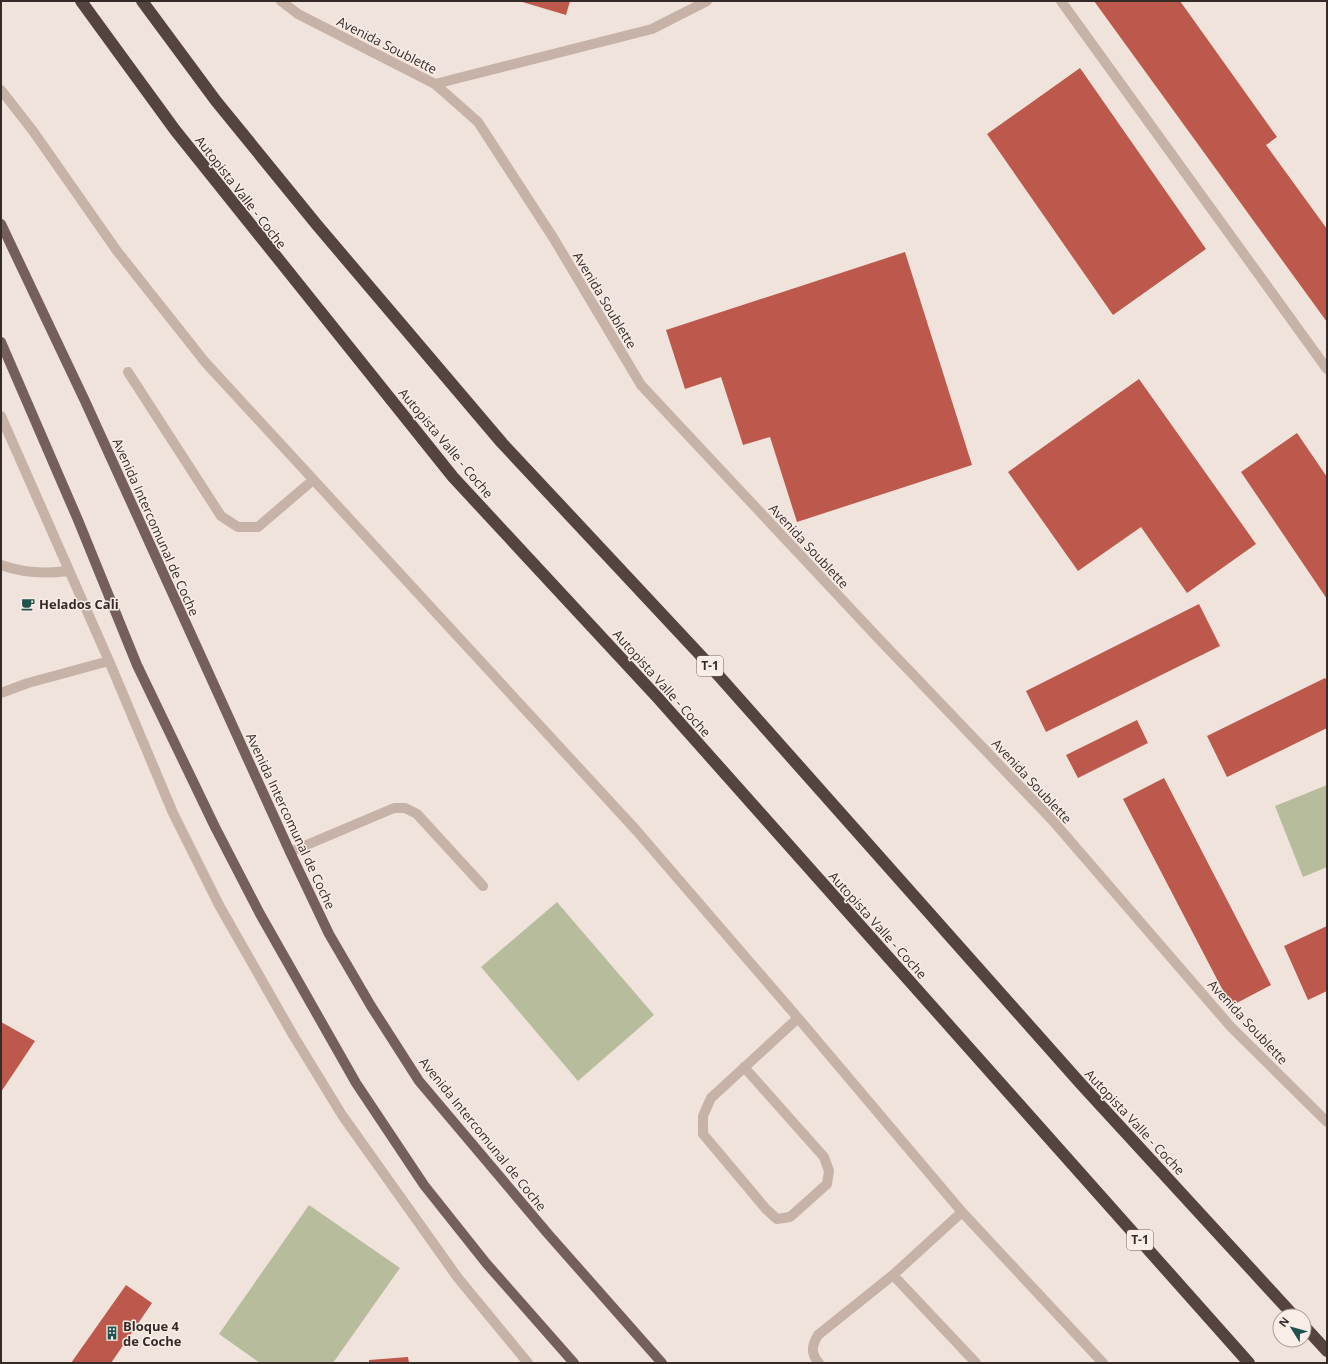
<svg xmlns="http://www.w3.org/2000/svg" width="1328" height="1364" font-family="'Open Sans',sans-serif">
<rect width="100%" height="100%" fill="#f0e3db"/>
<!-- green -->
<path fill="#b7bd9c" d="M1327,785V867L1303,877L1275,806Z
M557,902L654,1015L578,1081L481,967Z
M309,1205L400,1268L333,1363H260L219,1334Z"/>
<!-- building -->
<path fill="#bc584c" d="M519,1H570L566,15Z
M1094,1H1180L1277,137L1266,145L1327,229V322Z
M1080,68L1206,249L1113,315L987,134Z
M905,252L972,465L797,522L770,437L743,445L721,377L685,389L666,330Z
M1139,379L1256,544L1187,593L1141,527L1078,571L1008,472Z
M1297,433L1327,477V599L1241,472Z
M1199,604L1220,646L1046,732L1026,691Z
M1325,678L1327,681V728L1227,777L1207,736Z
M1137,720L1148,743L1078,778L1066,755Z
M1164,778L1271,985L1231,1006L1123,799Z
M1327,926V991L1308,1000L1284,946Z
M1,1022L35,1041L1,1092Z
M126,1285L152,1303L111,1363H71Z
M408,1357L409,1363H369V1360Z"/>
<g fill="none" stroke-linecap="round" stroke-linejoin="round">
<!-- minor -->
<path stroke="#c7b2a8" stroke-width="10" d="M281,1L298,14L435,84L478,122L554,239L641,385L879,639L1053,821L1231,1027L1327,1122
M1061,1L1327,369
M435,84L652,29L707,1
M1,90L33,131L117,251L205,362L636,830L798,1018L962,1212L1103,1363
M128,372L221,516L238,527H258L313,480
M1,416L109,661L173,813L219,905L293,1035L342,1115L458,1278L528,1363
M1,565C23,573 45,574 68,571
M1,693L28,683L109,661
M290,852L394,808H405L417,814L483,886
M744,1067L824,1157L829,1171L827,1184L790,1217L777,1219L766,1209L703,1134V1116L711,1098L798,1018
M893,1275L976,1363
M819,1363C810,1353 812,1345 818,1335L893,1275L962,1212"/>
<!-- major -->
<path stroke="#755f5a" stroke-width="10" d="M1,224L85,401L290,852L329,934L371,1006L419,1081L549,1235L662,1363
M1,342L78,520L137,665L215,827L260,914L356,1083L424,1185L486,1263L574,1363"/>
<!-- highway -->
<path stroke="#54433f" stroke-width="12" d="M81,1L175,130L453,477L657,697L1249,1363
M142,1L216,101L317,225L502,443L703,658L1081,1084L1294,1316
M1304,1326L1327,1351"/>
</g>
<!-- icons -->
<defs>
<g id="cafe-bare" transform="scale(1.08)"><path d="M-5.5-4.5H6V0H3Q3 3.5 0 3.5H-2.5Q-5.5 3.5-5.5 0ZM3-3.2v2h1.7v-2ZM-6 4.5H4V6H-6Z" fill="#20524f" stroke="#f8eee7" stroke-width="2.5" paint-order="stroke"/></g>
<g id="building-bare" transform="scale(1.08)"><path d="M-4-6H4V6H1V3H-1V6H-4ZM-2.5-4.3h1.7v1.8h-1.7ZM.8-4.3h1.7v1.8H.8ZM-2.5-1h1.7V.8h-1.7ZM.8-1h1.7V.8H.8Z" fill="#20524f" stroke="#f8eee7" stroke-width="2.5" paint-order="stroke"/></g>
</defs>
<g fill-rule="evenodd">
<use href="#cafe-bare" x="28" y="604"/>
<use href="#building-bare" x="112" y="1333"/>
</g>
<g text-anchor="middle" stroke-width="3" stroke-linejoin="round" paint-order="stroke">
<!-- shield labels -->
<g fill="#f8eee7" stroke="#6f6561" stroke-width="1">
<rect x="697" y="656" width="26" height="20" rx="3"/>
<rect x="1127" y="1230" width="26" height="20" rx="3"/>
</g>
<g font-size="12" font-weight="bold" fill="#342a28">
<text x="710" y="670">T-1</text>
<text x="1140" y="1244">T-1</text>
</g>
<!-- street labels -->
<g font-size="13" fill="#342a28" stroke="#f8eee7">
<text transform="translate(387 45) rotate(27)" y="5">Avenida Soublette</text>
<text transform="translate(241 192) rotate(52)" y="5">Autopista Valle - Coche</text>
<text transform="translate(605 300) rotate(59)" y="5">Avenida Soublette</text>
<text transform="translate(446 443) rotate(50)" y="5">Autopista Valle - Coche</text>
<text transform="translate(156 527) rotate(66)" y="5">Avenida Intercomunal de Coche</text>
<text transform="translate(809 546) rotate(47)" y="5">Avenida Soublette</text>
<text transform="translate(662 683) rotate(48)" y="5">Autopista Valle - Coche</text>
<text transform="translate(1032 781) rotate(47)" y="5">Avenida Soublette</text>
<text transform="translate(291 821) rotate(65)" y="5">Avenida Intercomunal de Coche</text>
<text transform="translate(878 925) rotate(48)" y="5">Autopista Valle - Coche</text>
<text transform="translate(1248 1022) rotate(47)" y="5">Avenida Soublette</text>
<text transform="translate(1135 1122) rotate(47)" y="5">Autopista Valle - Coche</text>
<text transform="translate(483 1134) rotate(51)" y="5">Avenida Intercomunal de Coche</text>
</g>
<!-- poi labels -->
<g font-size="13" font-weight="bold" fill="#342a28" stroke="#f8eee7" text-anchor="start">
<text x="39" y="609">Helados Cali</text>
<text x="123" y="1331">Bloque 4<tspan x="123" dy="15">de Coche</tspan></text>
</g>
</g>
<!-- border -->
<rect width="1328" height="1364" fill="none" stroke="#342a28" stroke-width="4"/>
<!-- north arrow -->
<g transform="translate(1292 1328) rotate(307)"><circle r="19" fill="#f8eee7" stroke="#aaa09b"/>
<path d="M0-3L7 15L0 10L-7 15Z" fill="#20524f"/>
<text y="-6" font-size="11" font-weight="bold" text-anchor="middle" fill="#342a28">N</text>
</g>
</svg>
